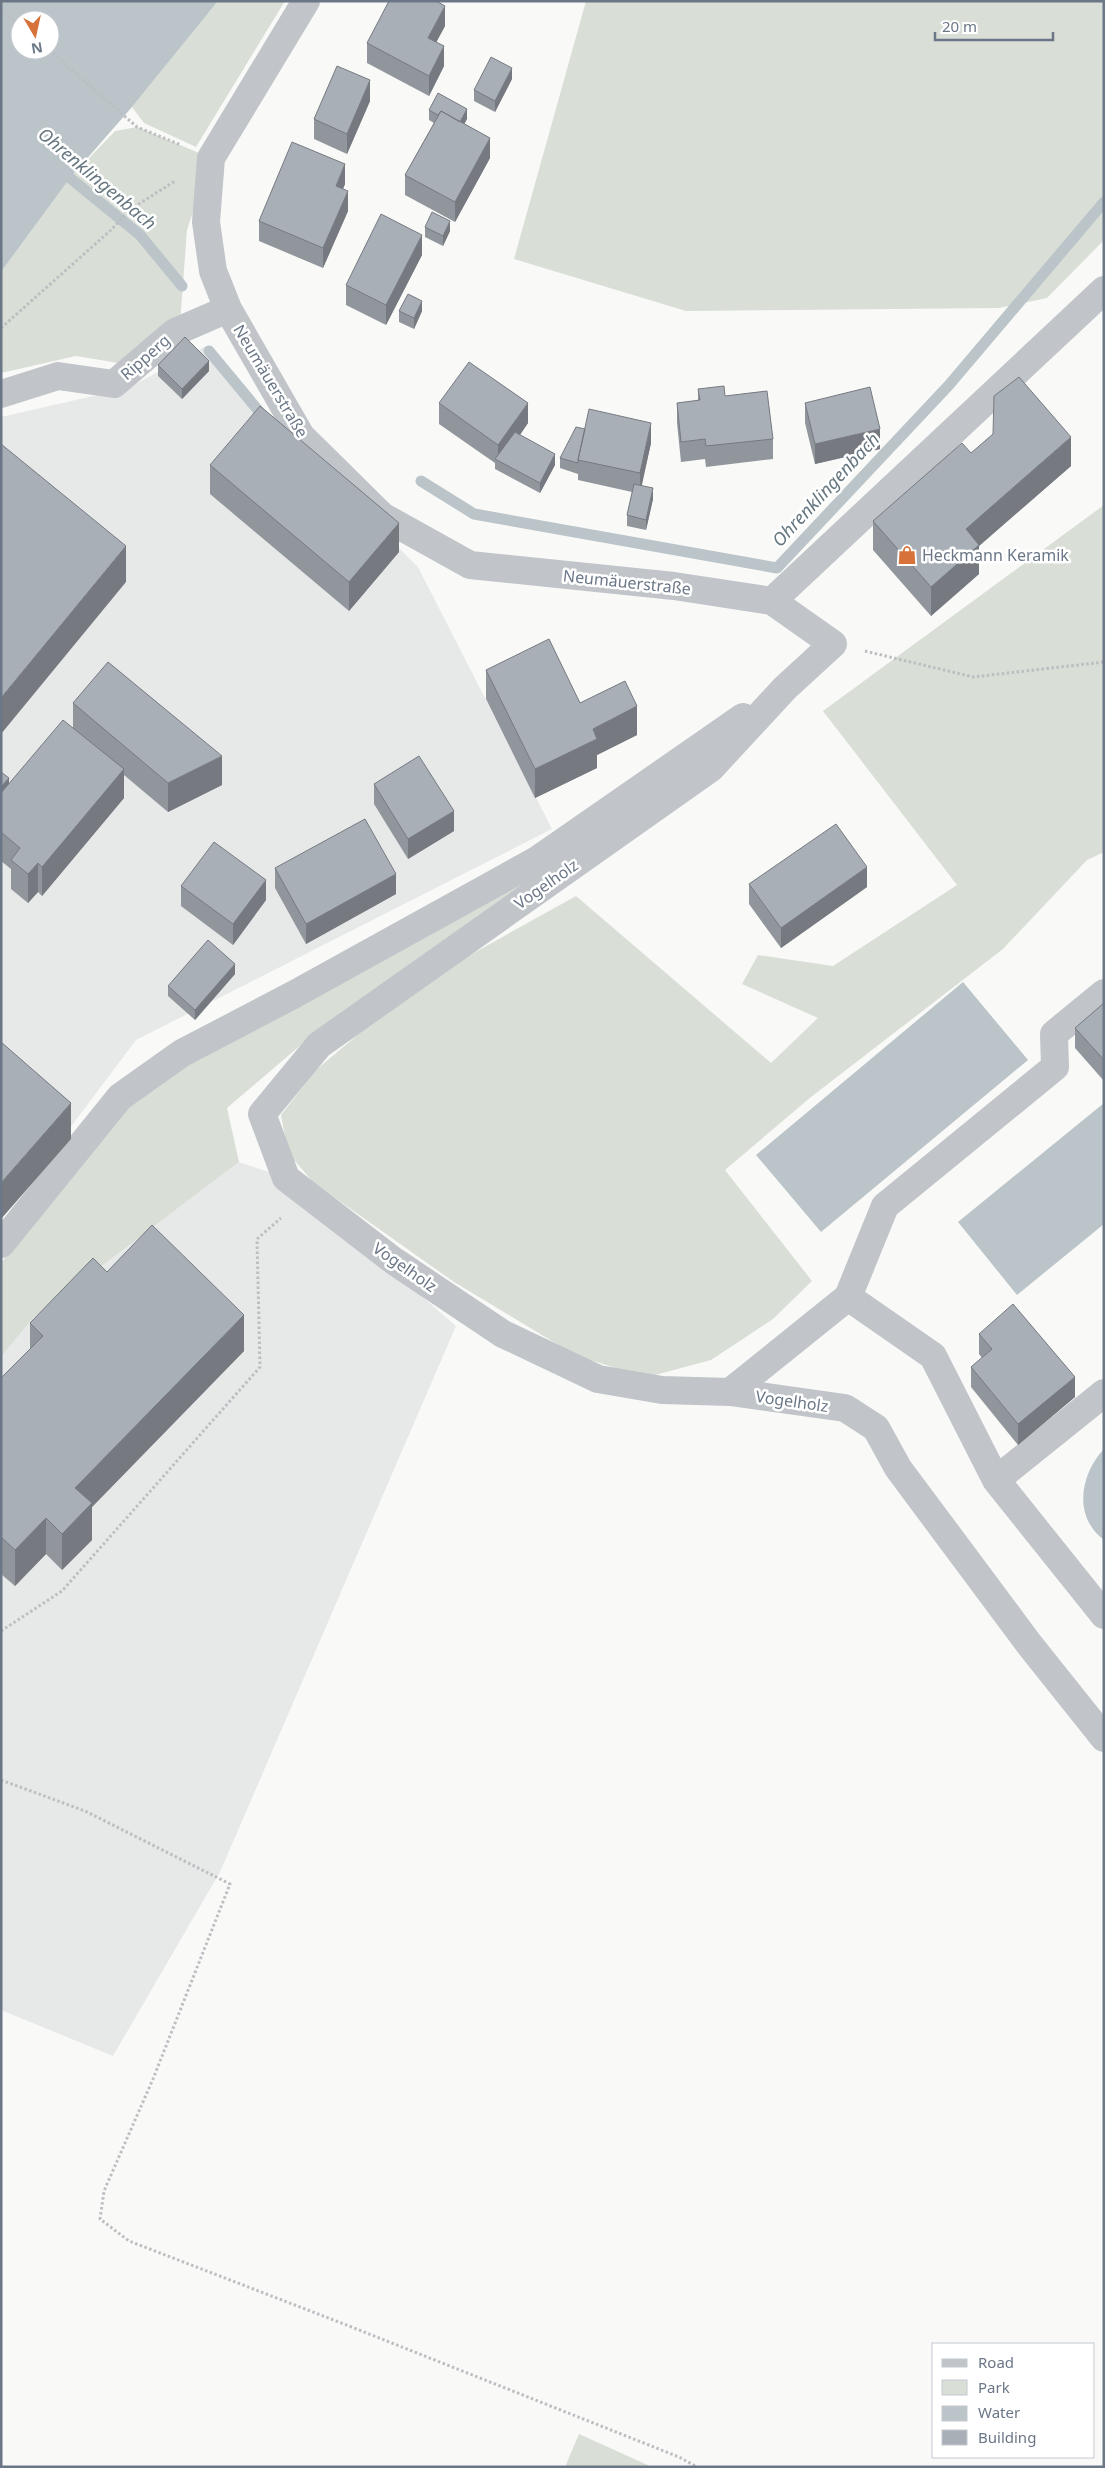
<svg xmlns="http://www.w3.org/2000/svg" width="1105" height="2468" font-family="'Noto Sans',sans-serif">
<rect width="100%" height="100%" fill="#f9faf8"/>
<!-- built -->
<path fill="#e7e9e9" d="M206,346L233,382L418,567L552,829L136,1040L1,1220V417L128,388Z
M239,1162L286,1178L456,1326L220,1872L113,2056L1,2010V1357L33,1318Z"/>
<!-- green -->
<path fill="#d9ded7" d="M218,1H285L196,147L144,123L132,107Z
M586,1H1104V240L1047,298L999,308L686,311L514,259Z
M137,127L211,158L187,230L180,323L118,363L76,356L1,373V272L70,178L115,131Z
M1104,505V852L1087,860L1003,949L811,1097L725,1170L812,1281L773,1319L711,1360L655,1375L634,1374L575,1355L454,1282L314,1183L288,1153L281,1115L316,1070L418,984L576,896L771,1063L818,1018L742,984L758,955L833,966L957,885L823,711Z
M670,786L316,1032L227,1108L239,1162L33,1318L1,1357V1263L38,1214L133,1101L223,1031Z
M579,2434L652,2467H565Z"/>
<!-- water -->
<path fill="#bbc4c9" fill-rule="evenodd" d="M1,1H218L132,107L70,178L1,272ZM20,20H50V50H20Z
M963,982L1028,1060L821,1232L756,1155Z
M1104,1103V1224L1017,1295L958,1222Z
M1104,1449V1540C1072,1516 1081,1473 1104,1449Z"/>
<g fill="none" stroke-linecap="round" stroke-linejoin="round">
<!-- stream -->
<path stroke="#bbc4c9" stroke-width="11" d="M59,169L140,235L182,286
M209,351L267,421
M421,481L474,514L777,568L949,385L1104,202"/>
<!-- path -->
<path stroke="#bcbec1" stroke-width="3" stroke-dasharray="2.5 2.5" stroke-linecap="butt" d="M1,9L20,25
M49,50L137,127L181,145
M1,328L111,230L131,209L175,181
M865,651L973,677L1104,662
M1,1631L62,1591L260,1367L257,1239L281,1218
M1,1780L85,1811L230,1884L153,2079L104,2191L100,2219L129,2241L344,2324L679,2457L697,2467"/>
<!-- minor -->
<path stroke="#c1c5c9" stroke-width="28" d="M306,1L211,158L206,222L213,271L228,309L301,436L382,516L470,565L674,586L772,601L833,644L785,688L711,768L319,1045L262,1114L286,1178L394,1261L503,1334L598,1379L662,1390L730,1392L845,1408L876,1428L898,1468L1029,1644L1104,1738
M1,394L58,376L114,384L175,332L228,309
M772,601L1104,290
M1,1244L120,1097L182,1053L293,995L537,860L743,717
M848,1297L933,1356L996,1480L1104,1615
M730,1392L848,1297L885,1206L1055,1067L1054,1034L1104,993
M996,1480L1104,1393"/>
</g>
<!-- wall -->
<path fill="#91969d" d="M445,26L436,42L444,66L429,96L367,63V43Z
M512,79L495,112L474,101V90Z
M370,101L347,154L314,139V119Z
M429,110L467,119L464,124L490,158L455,222L405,195V175L434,123L429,120Z
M345,184L343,189L348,211L323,268L259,241V221Z
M425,227L450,231L443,246L425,237Z
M422,255L386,325L346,305V285Z
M399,311H422L414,329L399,322Z
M158,365L209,371L182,399L158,376Z
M698,389L725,396L773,439V459L706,467L705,459L681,462L677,423V403L698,401Z
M439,403L528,423L520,435L555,465L540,493L495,469V463L439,424Z
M805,403L880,449L815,464L805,423Z
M651,443L641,486L653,499L646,530L627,526V515L632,492L578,480V474L560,468V458Z
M971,453L1071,466L979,546V574L931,616L873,550V521Z
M210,465L399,552L349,611L210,494Z
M486,670L580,703L637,735L597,755V768L535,798L486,699Z
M73,703L222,785L168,812L124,775V798L42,896L38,892L28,903L11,889V869L1,861V772L9,785L73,728Z
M374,784L454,831L408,859L374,804Z
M275,868L396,894L306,944L275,888Z
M749,884L867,887L781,948L749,904Z
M181,886L266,900L233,945L181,906Z
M235,974L195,1020L168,996V986Z
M1104,1003V1081L1075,1048V1028Z
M107,1272L244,1351L92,1507V1540L62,1570L46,1554L15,1586L1,1574V1378L30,1349V1323Z
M979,1334L1075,1397L1018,1445L971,1387V1367L982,1358L979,1354Z"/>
<!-- shaded-wall -->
<path fill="#767a80" d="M445,6V26L428,58V38Z
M444,46V66L429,96V76Z
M512,68V79L495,112V101Z
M370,80V101L347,154V134Z
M467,109V119L458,136V125Z
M490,138V158L455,222V202Z
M345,164V184L336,206V186Z
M348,191V211L323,268V248Z
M450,221V231L443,246V236Z
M422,235V255L386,325V305Z
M422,301V311L414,329V318Z
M209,361V371L182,399V389Z
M528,403V423L501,462L498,460V445Z
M651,423V443L640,494V473Z
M880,429V449L815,464V444Z
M1071,437V466L979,546V574L931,616V587L966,529Z
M555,454V465L540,493V483Z
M653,488V499L646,530V520Z
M399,523V552L349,611V582Z
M126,546V582L1,734V698Z
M637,706V735L597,755V768L535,798V769L593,729Z
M222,756V785L168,812V783Z
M124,769V798L42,896V867Z
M9,778V807L1,816V787Z
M454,811V831L408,859V839Z
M38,863V892L28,903V874Z
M867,867V887L781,948V928Z
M396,874V894L306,944V924Z
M266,880V900L233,945V924Z
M235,964V974L195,1020V1010Z
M71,1103V1139L1,1219V1183Z
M244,1315V1351L92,1507V1540L62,1570V1534L75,1488Z
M1075,1377V1397L1018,1445V1424Z
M46,1518V1554L15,1586V1550Z"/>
<!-- building -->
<path fill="#a9afb7" stroke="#767a80" d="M389,1H436L445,6L428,38L444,46L429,76L367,43Z
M491,57L512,68L495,101L474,90Z
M337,66L370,80L347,134L314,119Z
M438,93L467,109L460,122L441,111L438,115L429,110Z
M441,111L490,138L455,202L405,175Z
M292,142L345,164L336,186L348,191L323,248L259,221Z
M432,212L450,221L443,236L425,227Z
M381,214L422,235L386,305L346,285Z
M408,294L422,301L414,318L399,311Z
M185,337L209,361L182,389L158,365Z
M469,362L528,403L498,445L439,403Z
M1019,377L1071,437L966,529L979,545L931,587L873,521L962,443L971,453L993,434L994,396Z
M724,386L725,396L767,391L773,439L706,446L705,439L681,442L677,403L700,400L698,389Z
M870,387L880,429L815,444L805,403Z
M260,406L399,523L349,582L210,465Z
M589,409L651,423L640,473L578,460Z
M576,427L585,429L578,460V463L560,458Z
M515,432L555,454L540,483L495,459Z
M1,444L126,546L1,698Z
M634,484L653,488L646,520L627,515Z
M549,639L580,703L625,681L637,706L593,729L597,739L535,769L486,670Z
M108,662L222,756L168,783L73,703Z
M63,720L124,769L42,867L38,863L28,874L11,860L20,848L1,832V793Z
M419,756L454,811L408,839L374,784Z
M1,772L9,778L1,787Z
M365,819L396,874L306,924L275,868Z
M836,824L867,867L781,928L749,884Z
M214,842L266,880L233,924L181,886Z
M208,940L235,964L195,1010L168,986Z
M1104,1003V1060L1075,1028Z
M1,1042L71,1103L1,1183Z
M152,1225L244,1315L75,1488L92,1503L62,1534L46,1518L15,1550L1,1537V1378L43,1336L30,1323L93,1258L107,1272Z
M1013,1304L1075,1377L1018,1424L971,1367L992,1349L979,1334Z"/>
<!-- icons -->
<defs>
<g id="shop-bare" transform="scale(1.5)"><path d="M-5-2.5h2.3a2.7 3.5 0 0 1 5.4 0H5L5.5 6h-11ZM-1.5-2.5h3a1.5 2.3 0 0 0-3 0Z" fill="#d7723a" stroke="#fff" stroke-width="2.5" paint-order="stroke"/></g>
</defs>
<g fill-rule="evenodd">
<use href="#shop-bare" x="907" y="555"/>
</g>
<g text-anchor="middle" stroke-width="5" stroke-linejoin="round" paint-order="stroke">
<!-- street labels -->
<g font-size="16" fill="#6b7787" stroke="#fff">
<text transform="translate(145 357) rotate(-41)" y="6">Ripperg</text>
<text transform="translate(271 381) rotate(59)" y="6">Neumäuerstraße</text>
<text transform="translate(627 582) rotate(6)" y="6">Neumäuerstraße</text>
<text transform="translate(546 884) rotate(-35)" y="6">Vogelholz</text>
<text transform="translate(405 1267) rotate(35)" y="6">Vogelholz</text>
<text transform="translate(792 1401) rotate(8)" y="6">Vogelholz</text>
</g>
<!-- poi labels -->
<g font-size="16" fill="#6b7787" stroke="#fff" text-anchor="start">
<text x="922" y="561">Heckmann Keramik</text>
</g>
<!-- water labels -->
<g font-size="18" font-style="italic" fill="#677781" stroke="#fff">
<text transform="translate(97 179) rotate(40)" y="6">Ohrenklingenbach</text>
<text transform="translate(826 490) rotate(-47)" y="6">Ohrenklingenbach</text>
</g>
</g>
<!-- border -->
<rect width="1105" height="2468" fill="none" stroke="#6b7787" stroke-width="5"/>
<!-- legend -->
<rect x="932" y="2343" width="162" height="115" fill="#ffffff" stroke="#c4c9cf"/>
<rect x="942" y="2359" width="25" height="8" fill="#c1c5c9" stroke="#c4c9cf"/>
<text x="978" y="2368" font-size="15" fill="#6b7787">Road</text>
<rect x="942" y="2380" width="25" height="15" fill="#d9ded7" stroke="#c4c9cf"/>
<text x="978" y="2393" font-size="15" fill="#6b7787">Park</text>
<rect x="942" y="2406" width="25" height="15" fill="#bbc4c9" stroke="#c4c9cf"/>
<text x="978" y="2418" font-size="15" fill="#6b7787">Water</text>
<rect x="942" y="2430" width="25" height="15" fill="#a9afb7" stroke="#c4c9cf"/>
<text x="978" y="2443" font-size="15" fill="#6b7787">Building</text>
<!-- north arrow -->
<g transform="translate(35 35) rotate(171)"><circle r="24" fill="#ffffff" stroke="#c4c9cf"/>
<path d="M0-4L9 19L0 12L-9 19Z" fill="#d7723a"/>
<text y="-8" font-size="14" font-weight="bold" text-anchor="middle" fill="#6b7787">N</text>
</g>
<!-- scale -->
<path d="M935 32v8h118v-8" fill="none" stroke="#6b7787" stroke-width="2.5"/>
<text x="942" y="32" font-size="15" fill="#6b7787" stroke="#ffffff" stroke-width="4" paint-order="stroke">20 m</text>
</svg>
